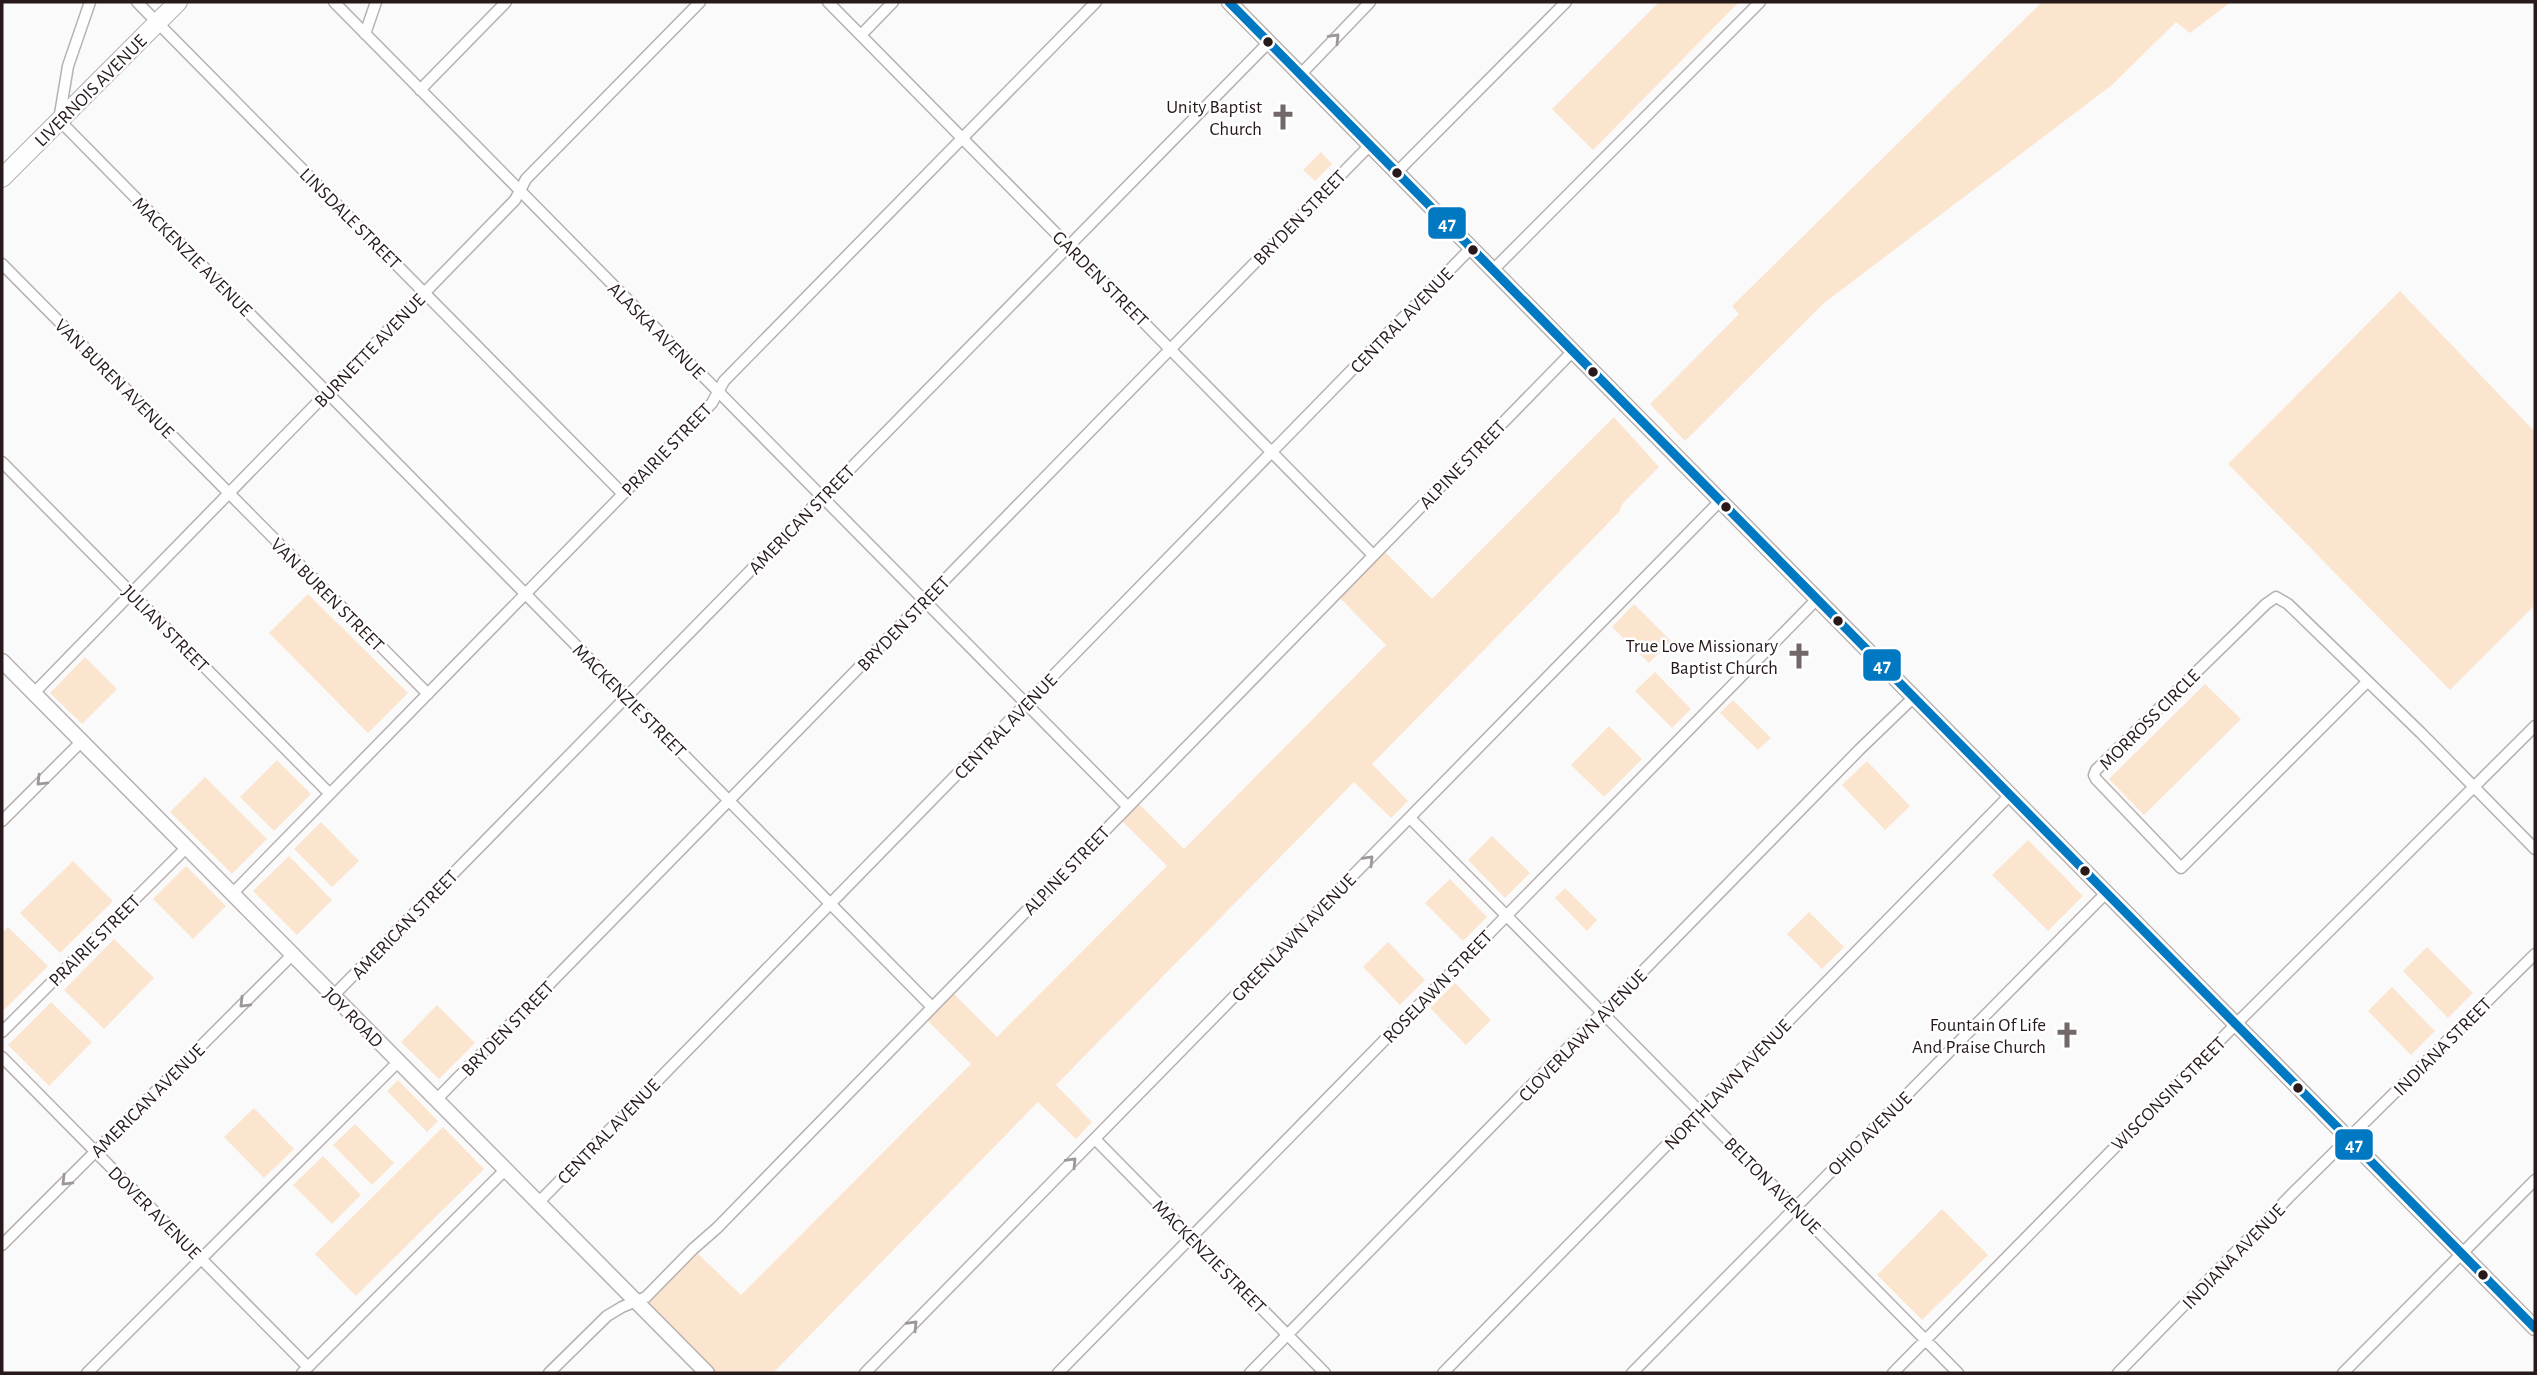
<svg xmlns="http://www.w3.org/2000/svg" width="2537" height="1375" font-family="'Alegreya Sans',sans-serif">
<rect width="100%" height="100%" fill="#fafafa"/>
<!-- green -->
<path fill="#fce5cf" d="M1659,2H1739L1593,150L1552,109Z
M2042,2H2231L2190,33L2176,22L2112,85L1824,303L1685,441L1650,404L1739,314L1732,306Z
M1321,152L1332,164L1315,181L1303,170Z
M2400,291L2535,432V605L2450,690L2228,464Z
M1614,417L1659,467L1623,503L1619,512L1372,764L1408,801L1391,818L1354,782L1056,1085L1092,1122L1076,1139L1038,1102L773,1373H707L639,1305L693,1249L741,1295L971,1064L927,1020L953,993L997,1037L1167,866L1122,821L1139,804L1184,849L1386,645L1340,598L1385,552L1432,599Z
M308,594L408,693L368,733L269,633Z
M1634,604L1671,641L1649,663L1612,627Z
M85,657L117,689L82,724L50,693Z
M1655,672L1691,709L1672,728L1635,691Z
M2205,684L2241,719L2144,815L2109,779Z
M1733,700L1771,738L1758,750L1720,713Z
M1609,726L1642,759L1604,797L1571,765Z
M277,760L311,794L274,831L240,797Z
M1867,761L1910,806L1885,830L1842,785Z
M205,777L267,839L232,874L170,812Z
M321,822L359,861L332,887L294,849Z
M1492,836L1530,873L1505,898L1468,860Z
M2028,840L2083,896L2048,931L1992,875Z
M289,856L332,900L297,935L253,891Z
M73,861L113,901L60,953L20,913Z
M186,866L226,906L193,939L153,899Z
M1450,879L1487,917L1463,941L1425,903Z
M1565,888L1597,920L1587,931L1555,898Z
M1809,912L1844,947L1822,969L1787,934Z
M8,927L48,966L4,1010L2,1007V933Z
M114,939L154,978L104,1029L64,990Z
M1388,942L1425,980L1400,1005L1363,967Z
M2427,947L2473,993L2448,1018L2403,971Z
M1455,983L1491,1020L1466,1045L1430,1008Z
M2392,987L2435,1031L2411,1055L2368,1011Z
M51,1002L92,1042L49,1086L8,1045Z
M437,1005L475,1043L439,1079L401,1042Z
M398,1080L438,1121L427,1132L387,1091Z
M254,1108L294,1149L264,1178L224,1137Z
M355,1124L394,1163L372,1185L333,1145Z
M443,1127L484,1169L356,1296L315,1254Z
M323,1156L361,1195L332,1224L293,1185Z
M1942,1209L1988,1255L1922,1320L1877,1275Z"/>
<g fill="none" stroke-linecap="round" stroke-linejoin="round">
<!-- minor casing -->
<g stroke="#b7b0b0" stroke-width="13">
<path id="minor" d="M90,2L68,66L59,120L932,1007
M137,2L623,494
M334,2L1128,807
M828,2L1373,555
M365,34L376,2
M861,35L893,2
M1300,75L1370,2
M420,90L506,2
M1397,172L1566,2
M2,264L428,694
M1493,270L1760,2
M2,462L330,794
M2367,682L2181,868L2096,779L2094,775L2096,770L2266,604L2276,597L2288,604L2421,733L2535,849
M33,694L515,200L526,179L700,2
M1410,818L1958,1373
M2,821L81,742
M232,894L712,403L724,381L1096,2
M333,996L1269,42
M2,1032L186,848
M2,1057L308,1367
M436,1100L1370,145
M1095,1139L1325,1373
M538,1203L1471,248
M2,1245L292,955
M87,1373L398,1062
M302,1373L505,1170
M549,1373L607,1316L622,1307L646,1297L693,1249L717,1228L1573,351
M865,1373L1720,501
M1058,1373L1817,599
M1250,1373L1860,749L1914,697
M1443,1373L2010,795
M1632,1373L2106,893
M1893,1373L2236,1024L2535,726
M2118,1373L2291,1195L2535,954
M2343,1373L2535,1180"/>
</g>
<!-- tertiary casing -->
<g stroke="#b7b0b0" stroke-width="17">
<path id="tertiary" d="M1229,2L2535,1328
M2,661L707,1373"/>
</g>
<!-- primary casing -->
<g stroke="#b7b0b0" stroke-width="20">
<path id="primary" d="M2,178L178,2"/>
</g>
<!-- minor -->
<use href="#minor" stroke="#fefefe" stroke-width="10"/>
<!-- tertiary -->
<use href="#tertiary" stroke="#fefefe" stroke-width="14"/>
<!-- primary -->
<use href="#primary" stroke="#fefefe" stroke-width="18"/>
<!-- bus-1 casing -->
<g stroke="#fff" stroke-width="14">
<path id="bus-1" d="M1229,2L2535,1328"/>
</g>
<!-- bus-1 -->
<use href="#bus-1" stroke="#0079c2" stroke-width="9"/>
</g>
<!-- one-way arrows -->
<defs><path id="oneway-chevron" d="M-2-3.5L2.5 0L-2 3.5" fill="none" stroke-width="1.6" stroke-linecap="round" stroke-linejoin="round" transform="scale(1.75)"/></defs>
<g stroke="#9e9797">
<use href="#oneway-chevron" transform="translate(1335 38) rotate(-46)"/>
<use href="#oneway-chevron" transform="translate(41 781) rotate(135)"/>
<use href="#oneway-chevron" transform="translate(1369 860) rotate(-46)"/>
<use href="#oneway-chevron" transform="translate(244 1003) rotate(135)"/>
<use href="#oneway-chevron" transform="translate(1072 1162) rotate(-46)"/>
<use href="#oneway-chevron" transform="translate(66 1181) rotate(135)"/>
<use href="#oneway-chevron" transform="translate(913 1325) rotate(-46)"/>
</g>
<!-- icons -->
<defs>
<g id="church-bare" transform="scale(2.1)"><path d="M-1.2-6h2.4v3.5h3.3v2.4h-3.3V6h-2.4V-.1h-3.3v-2.4h3.3Z" fill="#726868" stroke="#fff" stroke-width="2.5" paint-order="stroke"/></g>
</defs>
<g fill-rule="evenodd">
<use href="#church-bare" x="1283" y="117"/>
<use href="#church-bare" x="1799" y="656"/>
<use href="#church-bare" x="2067" y="1035"/>
</g>
<!-- markers -->
<g fill="#281a1a" stroke="#fff" stroke-width="2.5">
<circle cx="1268" cy="42" r="6"/>
<circle cx="1397" cy="173" r="6"/>
<circle cx="1473" cy="250" r="6"/>
<circle cx="1593" cy="372" r="6"/>
<circle cx="1726" cy="507" r="6"/>
<circle cx="1838" cy="621" r="6"/>
<circle cx="2085" cy="871" r="6"/>
<circle cx="2298" cy="1088" r="6"/>
<circle cx="2483" cy="1275" r="6"/>
</g>
<g text-anchor="middle" stroke-width="5" stroke-linejoin="round" paint-order="stroke">
<!-- street labels -->
<g font-size="19" fill="#281a1a" stroke="#fff">
<text transform="translate(90 90) rotate(-45)" y="7">LIVERNOIS AVENUE</text>
<text transform="translate(1299 217) rotate(-46)" y="7">BRYDEN STREET</text>
<text transform="translate(351 218) rotate(45)" y="7">LINSDALE STREET</text>
<text transform="translate(193 256) rotate(45)" y="7">MACKENZIE AVENUE</text>
<text transform="translate(1101 278) rotate(45)" y="7">GARDEN STREET</text>
<text transform="translate(1401 320) rotate(-46)" y="7">CENTRAL AVENUE</text>
<text transform="translate(657 330) rotate(45)" y="7">ALASKA AVENUE</text>
<text transform="translate(369 350) rotate(-46)" y="7">BURNETTE AVENUE</text>
<text transform="translate(115 378) rotate(45)" y="7">VAN BUREN AVENUE</text>
<text transform="translate(666 449) rotate(-46)" y="7">PRAIRIE STREET</text>
<text transform="translate(1462 464) rotate(-46)" y="7">ALPINE STREET</text>
<text transform="translate(801 519) rotate(-46)" y="7">AMERICAN STREET</text>
<text transform="translate(328 594) rotate(45)" y="7">VAN BUREN STREET</text>
<text transform="translate(903 623) rotate(-46)" y="7">BRYDEN STREET</text>
<text transform="translate(166 628) rotate(45)" y="7">JULIAN STREET</text>
<text transform="translate(630 700) rotate(45)" y="7">MACKENZIE STREET</text>
<text transform="translate(2149 719) rotate(-45)" y="7">MORROSS CIRCLE</text>
<text transform="translate(1005 726) rotate(-46)" y="7">CENTRAL AVENUE</text>
<text transform="translate(1066 870) rotate(-46)" y="7">ALPINE STREET</text>
<text transform="translate(404 924) rotate(-46)" y="7">AMERICAN STREET</text>
<text transform="translate(1293 937) rotate(-46)" y="7">GREENLAWN AVENUE</text>
<text transform="translate(94 940) rotate(-45)" y="7">PRAIRIE STREET</text>
<text transform="translate(1437 986) rotate(-46)" y="7">ROSELAWN STREET</text>
<text transform="translate(354 1017) rotate(45)" y="7">JOY ROAD</text>
<text transform="translate(507 1028) rotate(-46)" y="7">BRYDEN STREET</text>
<text transform="translate(1582 1035) rotate(-46)" y="7">CLOVERLAWN AVENUE</text>
<text transform="translate(2442 1046) rotate(-45)" y="7">INDIANA STREET</text>
<text transform="translate(1727 1084) rotate(-46)" y="7">NORTHLAWN AVENUE</text>
<text transform="translate(2168 1093) rotate(-45)" y="7">WISCONSIN STREET</text>
<text transform="translate(147 1100) rotate(-45)" y="7">AMERICAN AVENUE</text>
<text transform="translate(608 1131) rotate(-46)" y="7">CENTRAL AVENUE</text>
<text transform="translate(1869 1133) rotate(-45)" y="7">OHIO AVENUE</text>
<text transform="translate(1773 1185) rotate(45)" y="7">BELTON AVENUE</text>
<text transform="translate(155 1212) rotate(45)" y="7">DOVER AVENUE</text>
<text transform="translate(1210 1256) rotate(45)" y="7">MACKENZIE STREET</text>
<text transform="translate(2233 1256) rotate(-46)" y="7">INDIANA AVENUE</text>
</g>
<!-- poi labels -->
<g font-size="19" fill="#281a1a" stroke="#fff" text-anchor="end">
<text x="1262" y="113">Unity Baptist<tspan x="1262" dy="22">Church</tspan></text>
<text x="1778" y="652">True Love Missionary<tspan x="1778" dy="22">Baptist Church</tspan></text>
<text x="2046" y="1031">Fountain Of Life<tspan x="2046" dy="22">And Praise Church</tspan></text>
</g>
</g>
<g stroke="#fff" stroke-width="2.5">
<rect x="1427" y="206" width="40" height="34" rx="7" fill="#0079c2"/>
<rect x="1862" y="648" width="40" height="34" rx="7" fill="#0079c2"/>
<rect x="2334" y="1128" width="40" height="33" rx="7" fill="#0079c2"/>
</g>
<g font-size="19" text-anchor="middle" font-weight="bold" fill="#fff">
<text x="1447" y="230">47</text>
<text x="1882" y="672">47</text>
<text x="2354" y="1151">47</text>
</g>
<!-- border -->
<rect width="2537" height="1375" fill="none" stroke="#281a1a" stroke-width="7"/>
</svg>
